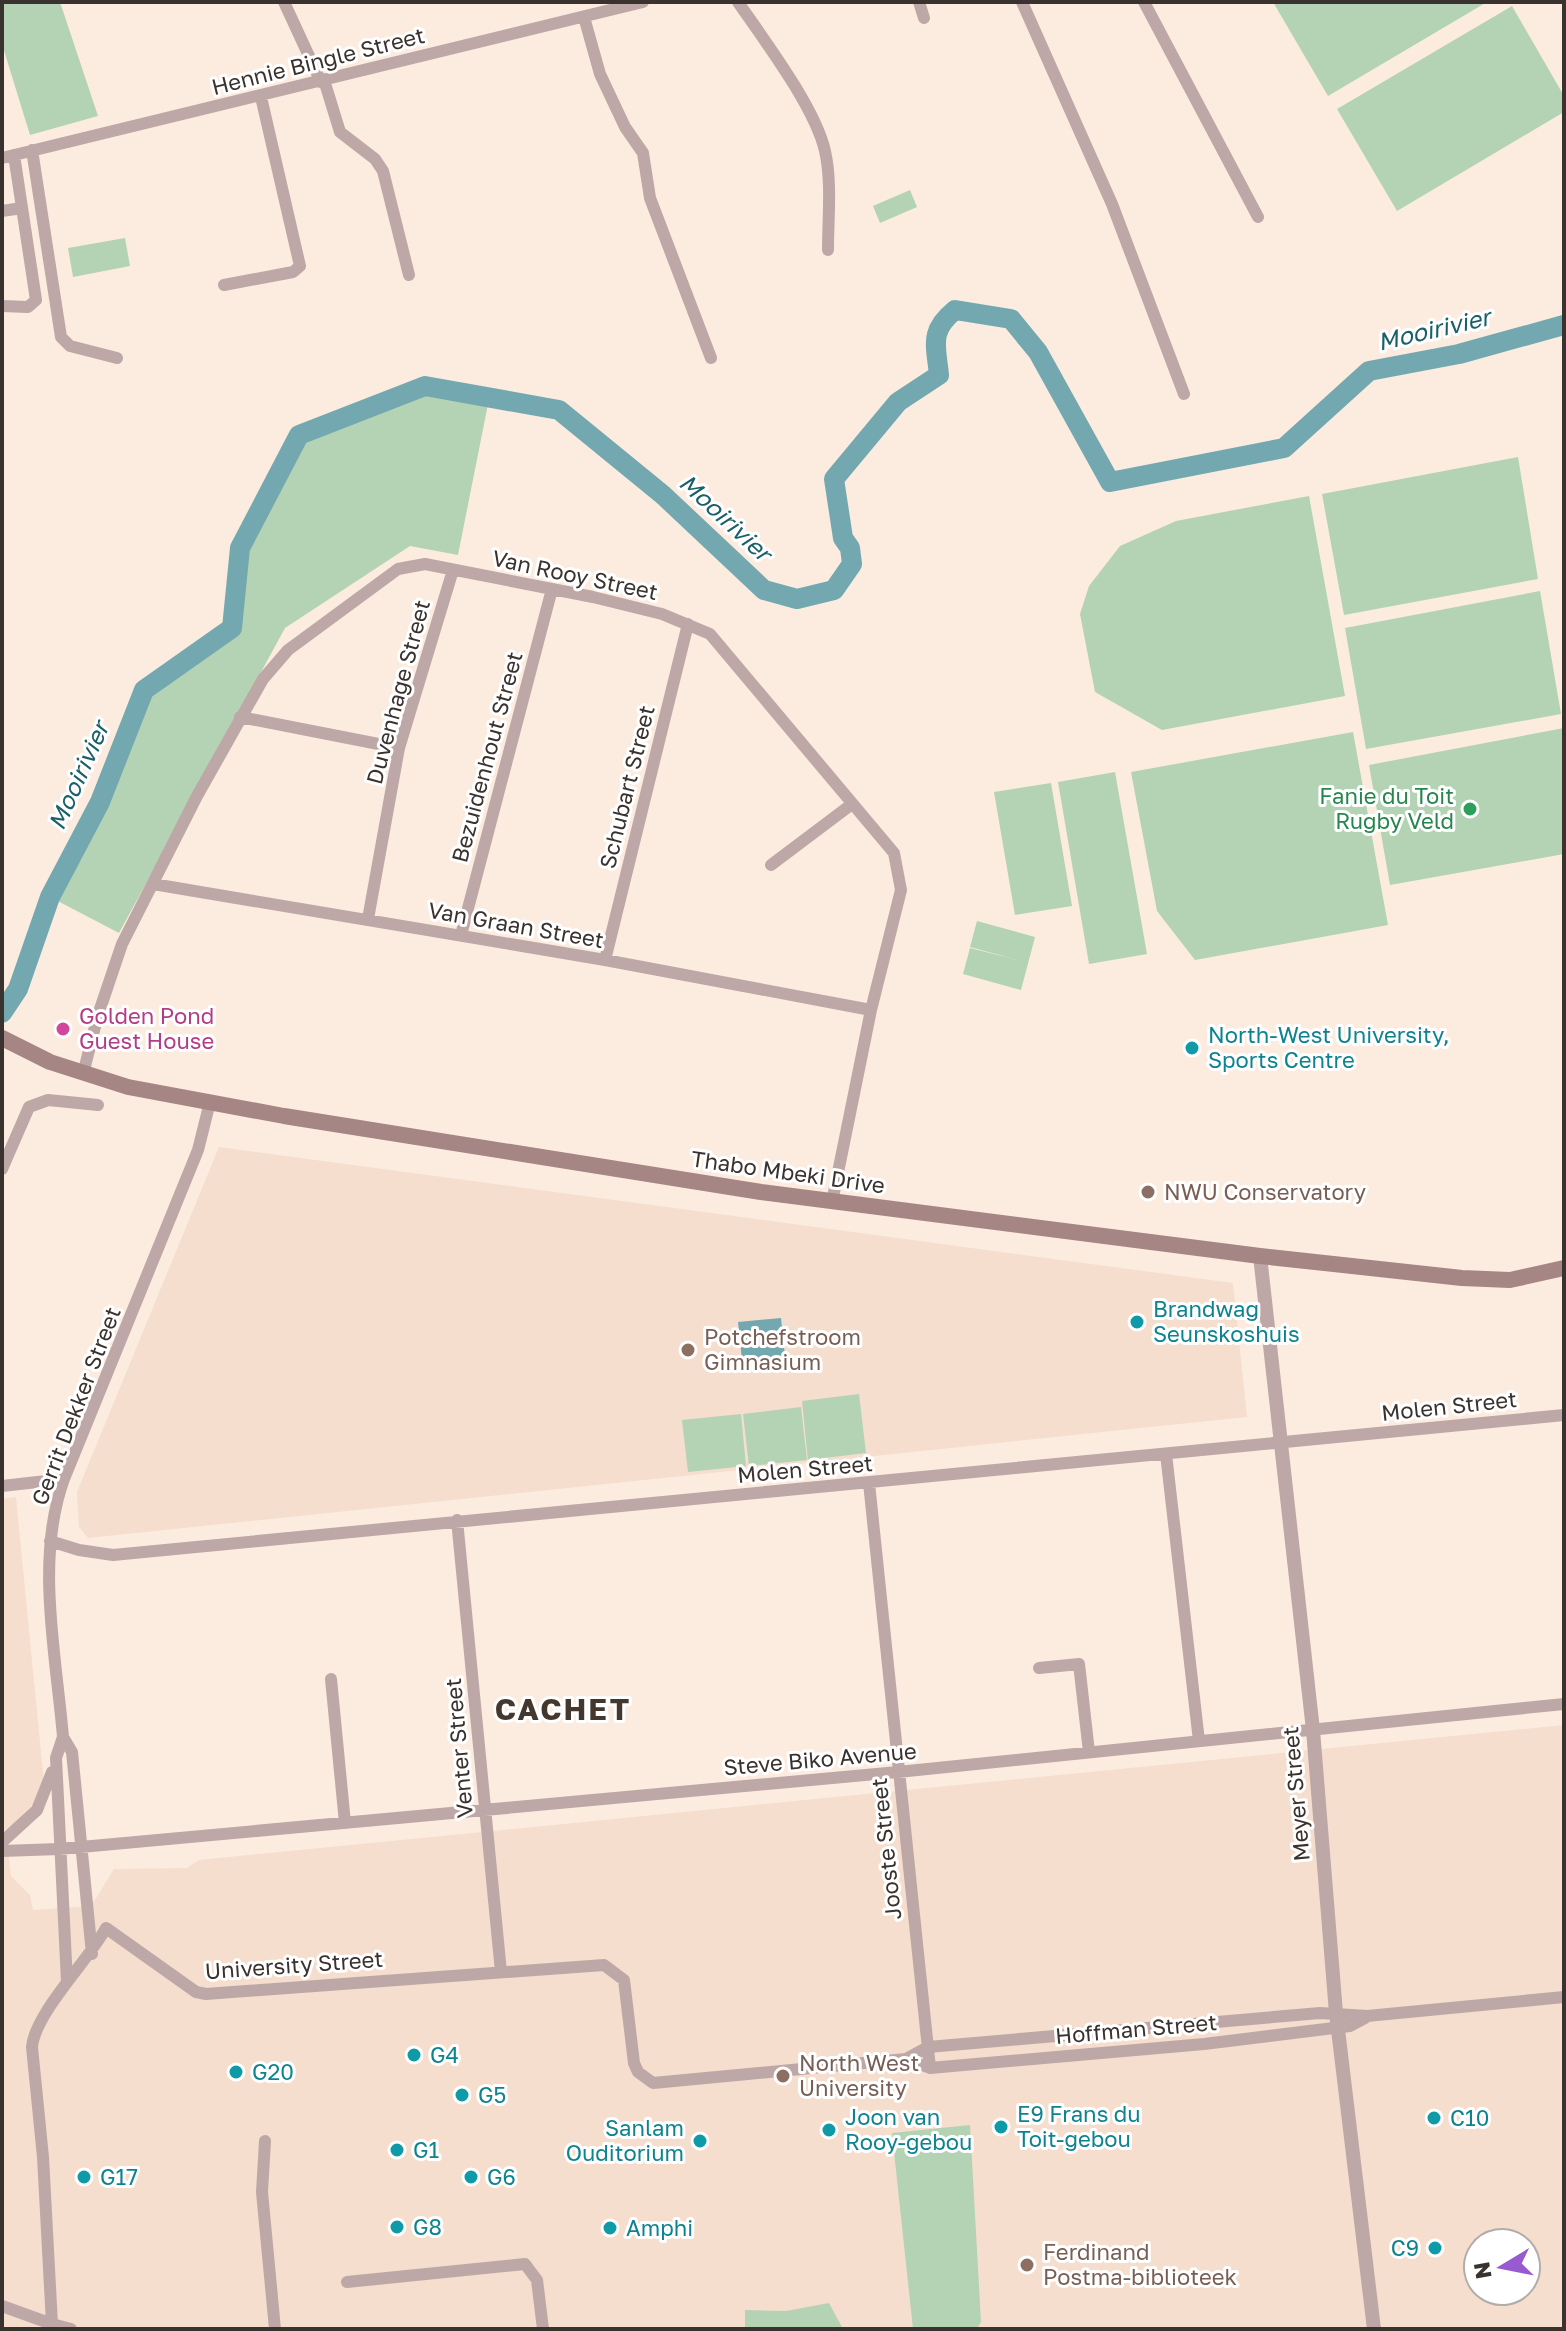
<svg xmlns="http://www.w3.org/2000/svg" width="1566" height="2331" font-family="'Golos Text',sans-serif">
<rect width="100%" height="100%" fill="#fcece0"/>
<!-- built -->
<path fill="#f5decd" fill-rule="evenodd" d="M219,1147L1233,1283L1247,1417L88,1538L79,1527L77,1492Z
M16,1497L45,1793L6,1832L11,1876L30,1895L33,1910L91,1906L114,1869L187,1868L199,1860L1564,1725V2329H2V1499ZM1478,2243H1526V2291H1478Z"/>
<!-- green -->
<path fill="#b3d3b4" d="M2,2H60L98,116L30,135L2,44Z
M1273,2H1487L1328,96Z
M1512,6L1564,96V112L1397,211L1337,109Z
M910,190L917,207L880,223L873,206Z
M125,238L130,266L73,277L68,248Z
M425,386L489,399L458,555L410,546L285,628L119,933L50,897L100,802L144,690L232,628L240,548L299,435Z
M1518,457L1538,579L1344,615L1322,494Z
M1309,496L1345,696L1162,730L1095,692L1080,614L1089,586L1120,546L1176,521Z
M1540,591L1561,714L1366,749L1345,628Z
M1564,728V854L1390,885L1369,765Z
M1353,732L1388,925L1195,960L1157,911L1131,772Z
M1115,772L1147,954L1089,964L1058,782Z
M1051,783L1072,906L1015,915L994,792Z
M977,921L1035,937L1021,990L963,974L970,948L1022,961L970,947Z
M859,1394L866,1453L808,1460L802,1401Z
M801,1407L807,1460L749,1466L743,1414Z
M741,1414L746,1466L688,1472L682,1420Z
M970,2125L981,2322L977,2329H913L892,2133Z
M829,2303L843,2329H745V2310L786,2311Z"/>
<!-- water -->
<path fill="#74a8b0" d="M781,1318L785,1356L742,1360L738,1322Z"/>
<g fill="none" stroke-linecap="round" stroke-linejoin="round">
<!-- river -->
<path stroke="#74a8b0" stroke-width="20" d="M2,1013L18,989L50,897L100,802L144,690L232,628L240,548L299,435L425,386L559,410L663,495L764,590L797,599L834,590L852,564L850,548L843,538L834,479L898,402L939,375C936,345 929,331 955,310L1011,319L1038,352L1110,482L1284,448L1369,371L1459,354L1564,325"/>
<!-- minor -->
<path stroke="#bea8a7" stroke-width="12" d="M284,2L321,82
M738,2C764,40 815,107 825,151C832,182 828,218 828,250
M919,2L924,18
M1022,2L1112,204L1184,394
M1144,2L1258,217
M584,17L600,74L625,127L643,153L650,198L711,358
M324,80L340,132L375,159L383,171L409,275
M32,150L61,337L70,346L117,358
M2,158L643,2
M2,211L22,208
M224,285L293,272L300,266L261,97
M2,306L28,307L36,300L14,155
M240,717L399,748
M771,865L852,804
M153,884L605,960L871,1010
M368,919L399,748L453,570
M461,935L552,589
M605,960L688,624
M83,1074L98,1015L122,944L197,796L263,679L288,650L398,569L425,564L593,597L662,614L710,634L894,853L901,890L871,1010L832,1202
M2,1169L29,1107L48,1100L98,1105
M1166,1454L1199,1741
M869,1483L930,2068
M2,1486L64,1479
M457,1520L501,1972
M50,1541L79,1550L113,1555L1564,1415
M1039,1668L1079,1664L1089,1752
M331,1679L345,1823
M63,1737L72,1752L92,1954
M2,1842L37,1810L52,1772
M2,1851L59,1849L898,1772L1564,1704
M67,1982L56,1758L63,1737C56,1654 35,1559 64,1479L198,1150L210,1102
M906,2059L930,2068L1204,2044L1350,2026L1365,2018
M265,2141L262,2192L275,2329
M347,2282L525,2264L537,2280L543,2329
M2,2306L52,2324
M71,2329L52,2324L43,2157L32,2047C35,2013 88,1961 106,1928L196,1992L206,1994L604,1965L624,1980L634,2063L638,2072L653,2083L906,2059L928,2047L1320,2013L1367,2016L1564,1997"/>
<!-- tertiary -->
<path stroke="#bea8a7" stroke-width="14" d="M1260,1256L1313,1730L1336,2013L1374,2329"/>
<!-- secondary -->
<path stroke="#a58684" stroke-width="16" d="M2,1038L50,1062L128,1087L284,1116L761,1192L1260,1256L1462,1278L1510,1280L1564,1268"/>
</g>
<!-- markers -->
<circle fill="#2e9e5b" stroke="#fff" stroke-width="3" cx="1470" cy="809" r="8"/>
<circle fill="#d1479c" stroke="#fff" stroke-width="3" cx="63" cy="1029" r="8"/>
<g fill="#0f9aa8" stroke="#fff" stroke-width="3">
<circle cx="1192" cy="1048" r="8"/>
<circle cx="1137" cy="1322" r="8"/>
<circle cx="414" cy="2055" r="8"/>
<circle cx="236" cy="2072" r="8"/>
<circle cx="462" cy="2095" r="8"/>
<circle cx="1434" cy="2118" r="8"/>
<circle cx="1001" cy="2127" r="8"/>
<circle cx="829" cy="2130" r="8"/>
<circle cx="700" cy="2141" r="8"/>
<circle cx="397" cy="2150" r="8"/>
<circle cx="84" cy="2177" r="8"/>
<circle cx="471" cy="2177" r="8"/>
<circle cx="397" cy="2227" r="8"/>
<circle cx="610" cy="2228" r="8"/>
<circle cx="1435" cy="2248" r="8"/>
</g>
<g fill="#8d6e63" stroke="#fff" stroke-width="3">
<circle cx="1148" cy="1192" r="8"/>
<circle cx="688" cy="1350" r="8"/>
<circle cx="783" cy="2076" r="8"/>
<circle cx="1027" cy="2265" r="8"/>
</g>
<g text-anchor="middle" stroke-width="6" stroke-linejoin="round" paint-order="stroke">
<!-- street labels -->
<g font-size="22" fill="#39322e" stroke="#fff">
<text transform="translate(318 61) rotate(-14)" y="8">Hennie Bingle Street</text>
<text transform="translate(575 575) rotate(12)" y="8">Van Rooy Street</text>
<text transform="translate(398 692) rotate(-75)" y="8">Duvenhage Street</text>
<text transform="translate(487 757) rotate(-75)" y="8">Bezuidenhout Street</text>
<text transform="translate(627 787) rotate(-76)" y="8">Schubart Street</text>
<text transform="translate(516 925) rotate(10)" y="8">Van Graan Street</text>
<text transform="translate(788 1172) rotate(8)" y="8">Thabo Mbeki Drive</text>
<text transform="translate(76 1406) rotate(-69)" y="8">Gerrit Dekker Street</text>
<text transform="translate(1449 1406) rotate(-6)" y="8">Molen Street</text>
<text transform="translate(805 1469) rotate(-5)" y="8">Molen Street</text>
<text transform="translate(459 1748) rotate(-95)" y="8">Venter Street</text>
<text transform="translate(820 1759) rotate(-5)" y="8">Steve Biko Avenue</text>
<text transform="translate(1296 1794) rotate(-95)" y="8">Meyer Street</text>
<text transform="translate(886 1849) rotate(-96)" y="8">Jooste Street</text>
<text transform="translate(294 1965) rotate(-4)" y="8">University Street</text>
<text transform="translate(1136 2029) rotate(-5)" y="8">Hoffman Street</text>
</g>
<!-- leisure labels -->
<g font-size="22" fill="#27864d" stroke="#fff" text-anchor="end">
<text x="1454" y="804">Fanie du Toit<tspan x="1454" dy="25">Rugby Veld</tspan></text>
</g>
<!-- hotel labels -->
<g font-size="22" fill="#b23c85" stroke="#fff" text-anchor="start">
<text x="79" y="1024">Golden Pond<tspan x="79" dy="25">Guest House</tspan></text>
</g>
<!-- culture labels -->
<g font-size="22" fill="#0d838f" stroke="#fff" text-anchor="start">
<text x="1208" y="1043">North-West University,<tspan x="1208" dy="25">Sports Centre</tspan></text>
<text x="1153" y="1317">Brandwag<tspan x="1153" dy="25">Seunskoshuis</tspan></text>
<text x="430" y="2063">G4</text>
<text x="252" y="2080">G20</text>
<text x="478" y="2103">G5</text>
<text x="1017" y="2122">E9 Frans du<tspan x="1017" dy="25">Toit-gebou</tspan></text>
<text x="845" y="2125">Joon van<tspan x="845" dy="25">Rooy-gebou</tspan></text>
<text x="1450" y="2126">C10</text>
<text x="684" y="2136" text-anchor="end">Sanlam<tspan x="684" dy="25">Ouditorium</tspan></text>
<text x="413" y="2158">G1</text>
<text x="100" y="2185">G17</text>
<text x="487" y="2185">G6</text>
<text x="413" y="2235">G8</text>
<text x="626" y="2236">Amphi</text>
<text x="1419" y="2256" text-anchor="end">C9</text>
</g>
<!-- education labels -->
<g font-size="22" fill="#785e54" stroke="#fff" text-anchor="start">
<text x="1164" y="1200">NWU Conservatory</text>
<text x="704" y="1345">Potchefstroom<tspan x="704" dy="25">Gimnasium</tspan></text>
<text x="799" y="2071">North West<tspan x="799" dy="25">University</tspan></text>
<text x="1043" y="2260">Ferdinand<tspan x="1043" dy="25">Postma-biblioteek</tspan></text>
</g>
<!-- water labels -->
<g font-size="24" font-style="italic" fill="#196069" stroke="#fff">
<text transform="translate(1434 330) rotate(-13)" y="8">Mooirivier</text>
<text transform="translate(725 518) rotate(43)" y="8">Mooirivier</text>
<text transform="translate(79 776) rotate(-66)" y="8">Mooirivier</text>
</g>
<!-- district labels -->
<g font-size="30" font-weight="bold" letter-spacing="2" fill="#44382e" stroke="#fff">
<text x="563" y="1720">CACHET</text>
</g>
</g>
<!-- border -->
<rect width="1566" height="2331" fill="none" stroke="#39322e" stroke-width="8"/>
<!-- north arrow -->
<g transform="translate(1502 2267) rotate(260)"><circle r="38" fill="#ffffff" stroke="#b0adab" stroke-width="2"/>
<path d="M0-6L14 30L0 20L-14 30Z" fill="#975ad0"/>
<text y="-12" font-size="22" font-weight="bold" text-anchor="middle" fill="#39322e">N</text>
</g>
</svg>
